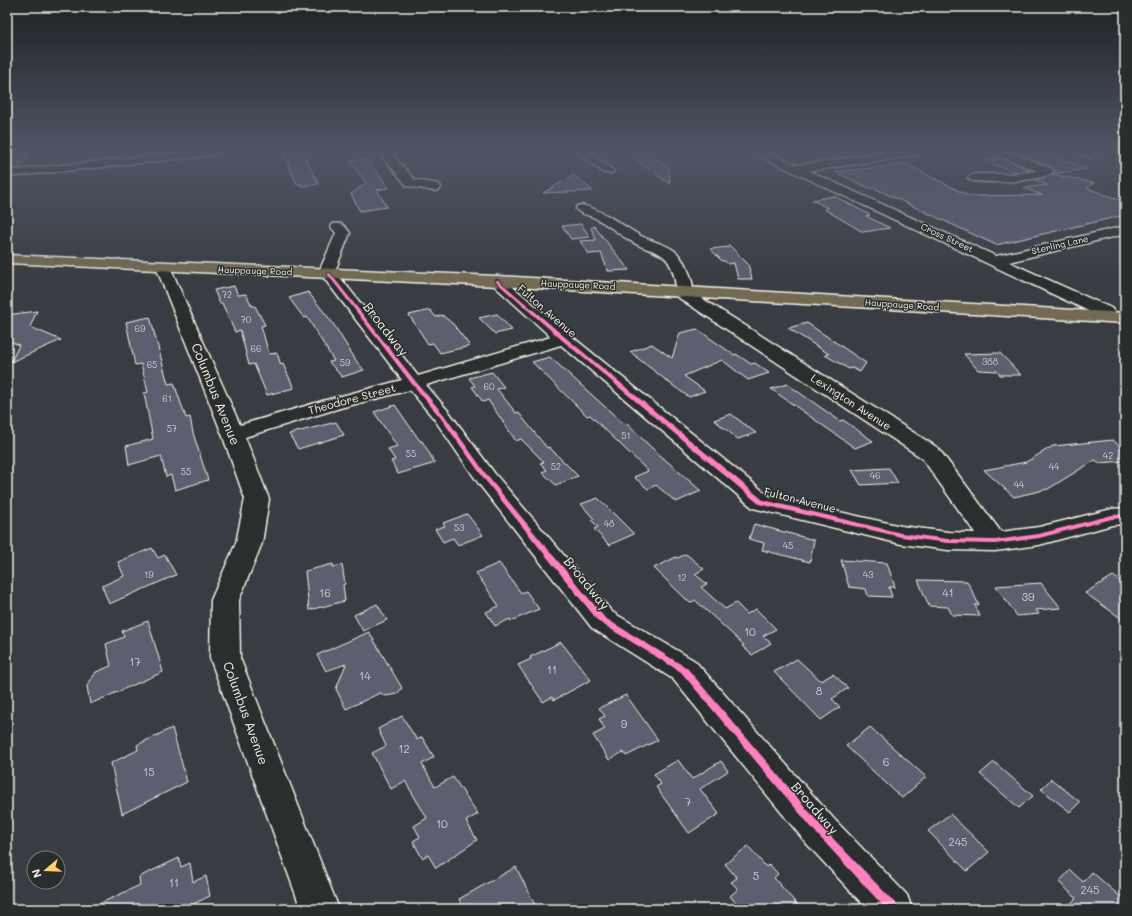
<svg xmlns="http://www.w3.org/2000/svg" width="1132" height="916" font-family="Mali,sans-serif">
<rect width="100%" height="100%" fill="#393c42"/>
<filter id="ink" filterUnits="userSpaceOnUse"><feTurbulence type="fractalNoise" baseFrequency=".025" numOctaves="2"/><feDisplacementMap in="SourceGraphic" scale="8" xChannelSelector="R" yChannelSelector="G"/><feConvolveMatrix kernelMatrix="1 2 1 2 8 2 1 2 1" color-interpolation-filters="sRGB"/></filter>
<g filter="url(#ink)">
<!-- green -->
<path fill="#626c52" stroke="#abae9d" d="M823,152H892L837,158Z"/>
<!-- building -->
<path fill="#5d5f71" stroke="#f4f1e8" d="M289,152H302L319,184L302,186L301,184H297L283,154Z
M633,152H644L669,167L670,184L630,156Z
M1046,153L1087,169L1052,174L1055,171L1053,168L1024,156Z
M29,155L18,168L7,169V161L11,156Z
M1002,158L1031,170L1014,172L984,160Z
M367,159L389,188L377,190L387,207L360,211L351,194L366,183L350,161Z
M906,164L969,196L1042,195L1024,188L1047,185L1035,180L1052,174L1094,183L1087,188L1125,202V215L996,245L874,188H869L835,172Z
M574,175L593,191L543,193Z
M834,196L870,215L866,216L890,228L863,232L824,209L828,208L812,200Z
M581,224L590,237L571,239L562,226Z
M594,226L629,270L608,271L601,253L589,254L580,241L596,240L591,228Z
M729,245L748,264L752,279H738L734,263L728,264L725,261H722L710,249L729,247Z
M234,286L238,295L246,294L252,306H255L265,325L261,326L269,354L277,353L281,365L283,364L294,388L267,395L254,364L249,365L240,330L235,332L222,303L220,304L214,290Z
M308,292L332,322L357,362L364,370L342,377L329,362L334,361L307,317L304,318L289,298Z
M430,310L436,317L442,315L453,324L470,346L440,353L433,343L428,344L409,315Z
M37,311L30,327L61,340L11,362L19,345L7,340V315Z
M497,314L512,330L495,334L479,318Z
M150,317L168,384L174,383L186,418L190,417L193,433L208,480L175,490L171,475L166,477L161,456L129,465L126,446L153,439L144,393L148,392L141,364L135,365L126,322Z
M807,323L866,363L860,372L852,368L849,369L825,355L829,354L788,328Z
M697,329L734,355L736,354L751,364L755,363L769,373L748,380L722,360L684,376L705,391L689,397L665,380H666L636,357H637L630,352L652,344L672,358L680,333Z
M1000,353L1021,375H1000L997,371L978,370L964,354Z
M550,357L624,424L626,423L653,449L701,491L676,502L656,485L648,489L634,477L648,471L590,415L587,416L532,362Z
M492,372L504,387L497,389L516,413L518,412L547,448L549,447L578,476L556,485L542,472L547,470L540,463L544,462L521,439L516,441L488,400L483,402L472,387L475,386L469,378Z
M787,384L840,421L843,420L873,441L855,448L771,389Z
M395,405L420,441H422L435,463L398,474L391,461L395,460L388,449L397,446L374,412Z
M731,414L756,433L738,439L714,420Z
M336,422L344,435L298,449L289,434Z
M1113,440L1125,451V461L1099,463L1095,460L1048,489L1014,497L984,470L1026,462L1053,446Z
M889,468L898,483L861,485L852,470Z
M598,498L634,534L609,545L594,529L598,527L591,520L594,519L581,504Z
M467,514L483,535L458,545L453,538L443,542L435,529L445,526L443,523Z
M754,524L814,540L810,562L762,550L764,543L749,539Z
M152,548L158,558L165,555L176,575L109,604L102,586L124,576L118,562Z
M686,554L704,569L695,574L707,584L701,587L725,609L736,603L747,614L756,609L776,629L763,636L771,643L752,655L742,646L744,645L695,600L690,603L654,568L676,557L678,558Z
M841,560L887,563L895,587H889L892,597L868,596L866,589L849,587Z
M499,563L521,593L526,591L539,609L511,621L510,619L495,626L486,612L499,606L476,573Z
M333,564V567L342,565L345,584L343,585L345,601L309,610L305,571Z
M1113,576L1125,584V621L1085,593Z
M918,580L967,581L979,605H975L980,616L952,615L948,607L929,606Z
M1041,583L1061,608L1036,610L1039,614L1017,616L996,586Z
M377,604L387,620L363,631L354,615Z
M148,621L163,672L90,704L87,686L96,672L111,666L106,644L124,637L122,631Z
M369,632L402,688L397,694L386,696L380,693L346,709L336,689L346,664L326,671L317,655Z
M561,642L591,680L554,700L552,697L543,702L518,665L531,659L530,657Z
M797,659L821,681L833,674L848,688L832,699L840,707L821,720L774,672Z
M626,695L658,740L626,756L623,752L609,760L593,735L605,729L599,719L605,716L599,708Z
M402,716L417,740L422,737L434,757L422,764L435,787L453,777L478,814L466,821L477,840L436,868L428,855L422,858L413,841L420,837L414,826L427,818L405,781L391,789L372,753L386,746L378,729Z
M870,727L926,777L902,798L846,746Z
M172,728L187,782L122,814L111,763L138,750L137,745Z
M678,760L692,779L721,761L728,771L700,789L719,814L689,833L656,787L661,784L654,774Z
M994,762L1033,796L1019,808L980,774Z
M1051,779L1080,802L1070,812L1041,789Z
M950,814L989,852L967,871L928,831Z
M748,846L766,867L769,864L778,874L774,878L801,909H741L730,896L738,889L731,882L737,878L725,864Z
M179,858L181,867L190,863L193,882L206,876L210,896L183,909H88L140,885L139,877Z
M516,867L537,909H463L459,899Z
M1070,870L1083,882L1092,872L1125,901V909H1066L1076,898L1059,882Z"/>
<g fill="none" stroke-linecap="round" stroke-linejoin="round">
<!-- minor casing -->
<g stroke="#f4f1e8" stroke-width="3">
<path id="minor" d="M184,152H220L215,155L7,177V171Z
M379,152H390L415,180L439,184L441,187L439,190L435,191L407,186Z
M577,152H589L614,171L612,173H604Z
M754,152H768L797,165L893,152H921L916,155L809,171L996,256L1125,226V234L1009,262L1111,308L1119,317L1117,321C1109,323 1105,321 1099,316L755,154Z
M995,152H1010L1052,169L1054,171C1045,182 984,184 970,180L968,178L970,176L974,174H1011L1037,171L996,154Z
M1078,152H1093L1096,155L1091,158L1079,154Z
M582,205C605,211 621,225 641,236C653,242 668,244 677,253C685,262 695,281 692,292L938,448L1001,532L1039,527L1112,509L1125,508V524L1112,525L1039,545L995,551L948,550L901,544L753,508L561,345L426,385L449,412L495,474L612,612L695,661L833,818L907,895L912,909H867L807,844L673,679L592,628L479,484L435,420L410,390L340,408L245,437L269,499L262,543L239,600L240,658L339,909H301L210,658L211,600L236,543L245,499L222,434L156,267L158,264L163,263L168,264L170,267L240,425L326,400L402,380L324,278L321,277L318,274L336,233L331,227L333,224C342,222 345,226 350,233L335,271L418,376L551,337L489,281L492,278L497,276L502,278L570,335L769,496L901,526L948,532L975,533L922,458L673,294L671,291L673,288L676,287C675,278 673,268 667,260C661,252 649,250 640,246C624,239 611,226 595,218C589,215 579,214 576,209L577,206Z"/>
</g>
<!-- major casing -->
<g stroke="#f4f1e8" stroke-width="3">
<path id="major" d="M7,255L497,276L1125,313V323L497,286L7,263Z"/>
</g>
<!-- minor -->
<use href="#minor" fill="#2a2d2e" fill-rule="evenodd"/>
<!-- major -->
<use href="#major" fill="#736b52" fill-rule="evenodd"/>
<!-- cycleway casing -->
<g stroke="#2a2d2e" stroke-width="2">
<path id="cycleway" d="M328,273H330L416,382L444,415L489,478L605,618L687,668L823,828L897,905L898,909H886L817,834L681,672L599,622L485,480L440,417L412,384L328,275Z
M496,280H498L566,338L763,500L901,533L948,539L995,540L1039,534L1112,515L1125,514V518L1112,519L1039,538L995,544L948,543L901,537L759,504L562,340L496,282Z"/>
</g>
<!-- cycleway -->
<use href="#cycleway" fill="#ff80c0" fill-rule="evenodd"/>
</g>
</g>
<!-- sky -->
<linearGradient id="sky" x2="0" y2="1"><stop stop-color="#1f2124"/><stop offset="0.54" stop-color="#4e5665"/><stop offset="1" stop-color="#4e5665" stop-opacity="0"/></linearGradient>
<rect width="1132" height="280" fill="url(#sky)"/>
<g text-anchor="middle" stroke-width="3" stroke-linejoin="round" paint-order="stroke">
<!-- far-street labels -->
<g font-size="9" fill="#f4f1e8" stroke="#2a2d2e">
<text transform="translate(947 238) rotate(25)" y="3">Cross Street</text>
<text transform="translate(1060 245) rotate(-13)" y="3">Sterling Lane</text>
<text transform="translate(255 271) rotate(2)" y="3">Hauppauge Road</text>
<text transform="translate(578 285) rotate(3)" y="3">Hauppauge Road</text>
<text transform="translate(902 305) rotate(4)" y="3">Hauppauge Road</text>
</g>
<!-- number labels -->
<g font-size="9" fill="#ceccca">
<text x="227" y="298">72</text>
<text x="246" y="323">70</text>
<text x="140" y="332">69</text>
<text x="256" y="352">66</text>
<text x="990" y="365">388</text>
<text x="345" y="366">59</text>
<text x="152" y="368">65</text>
<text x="489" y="390">60</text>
<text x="167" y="402">61</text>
<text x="172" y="432">57</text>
<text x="626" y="439">51</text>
<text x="411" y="457">55</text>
<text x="1108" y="459">42</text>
<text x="556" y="470">52</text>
<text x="1054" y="470">44</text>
<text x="186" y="475">55</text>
<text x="875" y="479">46</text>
<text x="1019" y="488">44</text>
<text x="609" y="527">48</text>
<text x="459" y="531">53</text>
<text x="788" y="549">45</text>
<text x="149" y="578">19</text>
<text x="868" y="578">43</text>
<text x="682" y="581">12</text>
</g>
<!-- street labels -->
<g font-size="11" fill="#f4f1e8" stroke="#2a2d2e">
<text transform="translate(547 311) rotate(41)" y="4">Fulton Avenue</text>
<text transform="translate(352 399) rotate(-15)" y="4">Theodore Street</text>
<text transform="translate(851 402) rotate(33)" y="4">Lexington Avenue</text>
<text transform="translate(800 500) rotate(14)" y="4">Fulton Avenue</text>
</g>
<!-- near-number labels -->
<g font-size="11" fill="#ceccca">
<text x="325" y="597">16</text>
<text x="948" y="597">41</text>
<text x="1028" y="601">39</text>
<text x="750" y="636">10</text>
<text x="135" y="666">17</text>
<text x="552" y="674">11</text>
<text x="365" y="680">14</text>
<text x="819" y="695">8</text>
<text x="624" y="728">9</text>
<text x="404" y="753">12</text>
<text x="886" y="766">6</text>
<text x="149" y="776">15</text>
<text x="688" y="806">7</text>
<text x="442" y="828">10</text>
<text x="958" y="846">245</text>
<text x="756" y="880">5</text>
<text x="174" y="887">11</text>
<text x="1090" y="894">245</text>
</g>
<!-- near-street labels -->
<g font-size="13" fill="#f4f1e8" stroke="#2a2d2e">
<text transform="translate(386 329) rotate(52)" y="5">Broadway</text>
<text transform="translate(216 394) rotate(68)" y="5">Columbus Avenue</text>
<text transform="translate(587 583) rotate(51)" y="5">Broadway</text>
<text transform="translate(246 713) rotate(70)" y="5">Columbus Avenue</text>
<text transform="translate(815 808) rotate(49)" y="5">Broadway</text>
</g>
</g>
<!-- margin -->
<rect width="1132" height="916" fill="none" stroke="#2a2d2e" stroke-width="24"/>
<rect x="12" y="12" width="1108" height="892" fill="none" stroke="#f4f1e8" stroke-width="1.5" filter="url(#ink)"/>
<!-- north arrow -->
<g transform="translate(46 870) rotate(251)"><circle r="19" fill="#2a2d2e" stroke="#7b7b78"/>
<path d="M0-3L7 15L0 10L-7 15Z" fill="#ffd166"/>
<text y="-6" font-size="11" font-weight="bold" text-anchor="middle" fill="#f4f1e8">N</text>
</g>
</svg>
